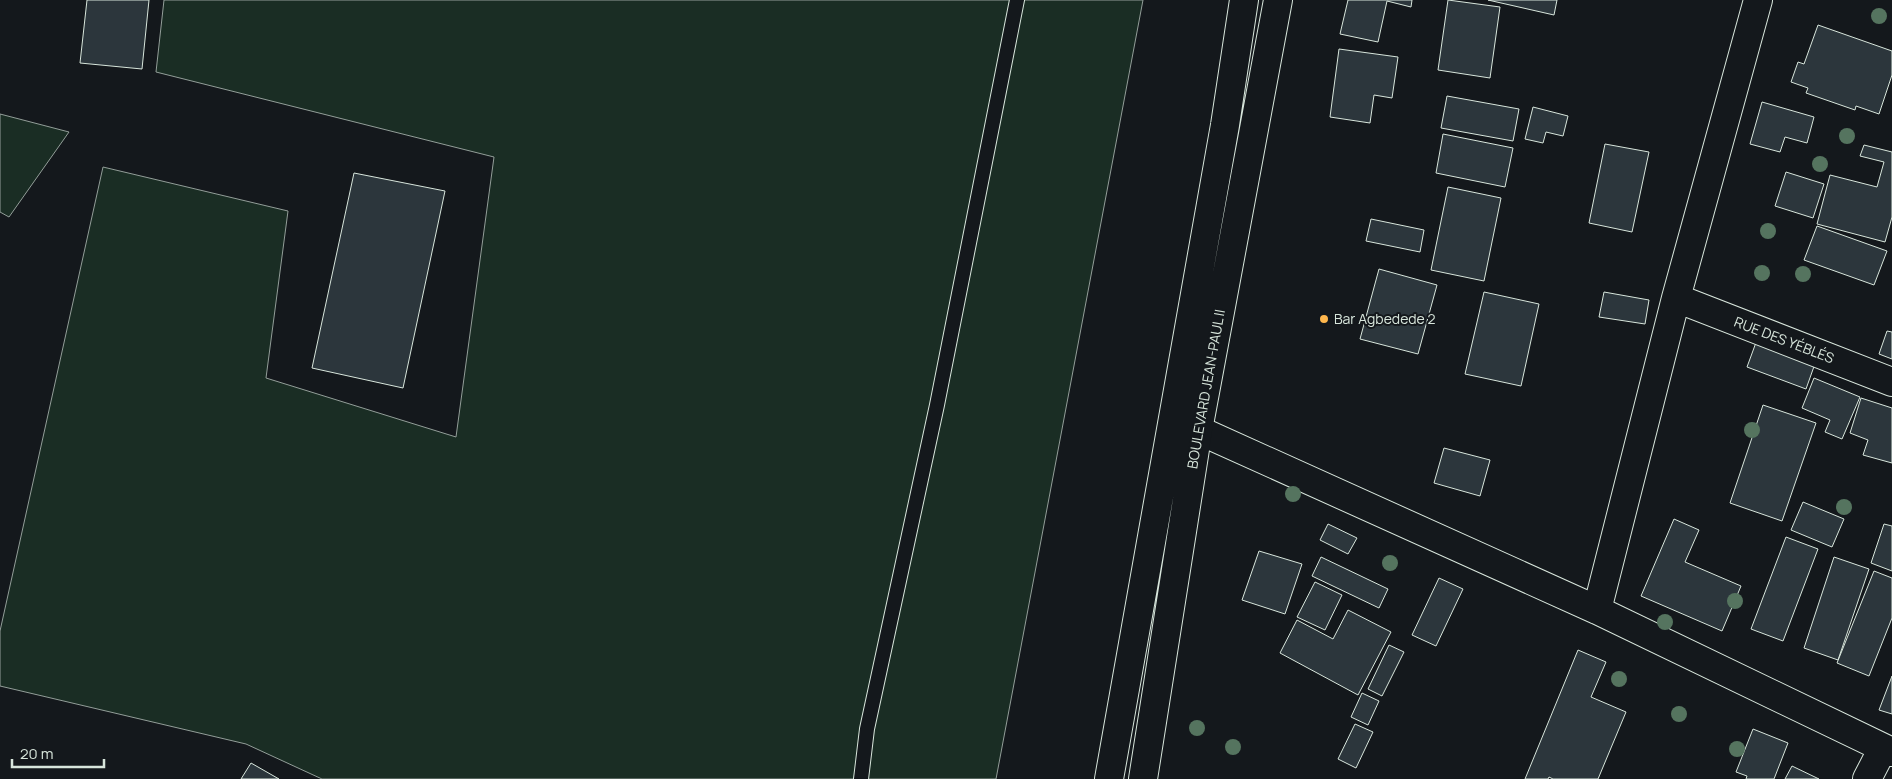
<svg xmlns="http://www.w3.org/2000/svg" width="1892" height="779" font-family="Manrope,sans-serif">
<rect width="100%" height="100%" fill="#14181c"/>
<!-- green -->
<path fill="#1a2d24" stroke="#939e99" d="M164,0H1143L996,779H322L246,744L0,686V631L103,167L288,211L266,378L456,437L494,157L156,72Z
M0,114L69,132L9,217L0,212Z"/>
<!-- building -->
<path fill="#2c363c" stroke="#d8e6dc" d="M87,0H149L142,69L80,63Z
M1348,0H1412L1411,7L1387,1L1378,42L1340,34Z
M1448,0L1500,7L1490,78L1438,70Z
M1488,0H1557L1554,15Z
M1818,25L1892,51V75L1879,114L1856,106L1855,110L1806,93L1808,88L1791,82L1798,62L1804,64Z
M1339,49L1398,57L1392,98L1374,95L1370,123L1330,117Z
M1447,96L1519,109L1513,141L1441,128Z
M1762,102L1814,117L1807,143L1785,137L1780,152L1750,144Z
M1533,107L1568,116L1563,136L1546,132L1543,143L1525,139Z
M1443,134L1513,148L1505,187L1436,173Z
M1605,144L1649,152L1632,232L1589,223Z
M1864,145L1892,152V217L1885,242L1817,224L1830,175L1877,187L1884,162L1860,156Z
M1786,172L1824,184L1813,218L1775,206Z
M354,173L445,191L403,388L312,368Z
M1448,187L1501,198L1484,281L1431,270Z
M1371,219L1424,230L1420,252L1366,241Z
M1817,226L1887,251L1874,285L1804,260Z
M1379,269L1437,285L1418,354L1360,339Z
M1484,292L1539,304L1521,386L1465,374Z
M1604,292L1649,300L1645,324L1599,317Z
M1887,331L1892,332V359L1879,354Z
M1758,337L1817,358L1806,389L1747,367Z
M1814,378L1860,397L1842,439L1825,432L1830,420L1802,408Z
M1861,398L1892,408V463L1863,455L1868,440L1850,433Z
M1763,405L1816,423L1782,521L1730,503Z
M1444,448L1490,460L1480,496L1434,483Z
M1803,502L1844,519L1832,547L1791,530Z
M1674,519L1699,530L1685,562L1741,586L1722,631L1641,596Z
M1328,524L1357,538L1348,554L1320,540Z
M1884,524L1892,526V571L1871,563Z
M1786,537L1818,549L1783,641L1751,629Z
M1259,551L1302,564L1285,614L1242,600Z
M1321,557L1388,589L1379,608L1312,576Z
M1834,557L1869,569L1838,660L1804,648Z
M1874,571L1892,578V618L1869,676L1837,663Z
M1439,578L1463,589L1436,646L1412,635Z
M1315,582L1342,595L1325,630L1297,617Z
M1348,610L1391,632L1358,695L1280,653L1297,620L1333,639Z
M1389,645L1404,652L1382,696L1368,689Z
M1578,650L1606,662L1591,697L1626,712L1598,779H1553L1549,777L1548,779H1525Z
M1892,676V714L1879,710Z
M1362,693L1379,701L1368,725L1351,717Z
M1355,724L1373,732L1356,768L1338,759Z
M1753,729L1788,743L1774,779H1746L1747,776L1736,772Z
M251,763L279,779H241Z
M1792,766L1819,779H1785Z"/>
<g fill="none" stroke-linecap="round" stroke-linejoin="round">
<!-- lane casing -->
<g stroke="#d8e6dc" stroke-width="16">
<path id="lane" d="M861,779L867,729L937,405L1017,0"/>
</g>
<!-- street casing -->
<g stroke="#d8e6dc" stroke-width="30">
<path id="street" d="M1676,298L1892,382
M1198,430L1597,610L1892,752
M1597,610L1676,298L1758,0
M1867,779L1883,748"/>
</g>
<!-- secondary casing -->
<g stroke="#d8e6dc" stroke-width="30">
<path id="secondary" d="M1109,779L1225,125L1244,0
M1143,779L1198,430L1278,0"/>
</g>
<!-- lane -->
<use href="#lane" stroke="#14181c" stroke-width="14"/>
<!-- street -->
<use href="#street" stroke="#14181c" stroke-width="28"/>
<!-- secondary -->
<use href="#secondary" stroke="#14181c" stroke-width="28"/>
</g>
<!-- trees -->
<g fill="#55745f">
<circle cx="1879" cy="16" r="8"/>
<circle cx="1847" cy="136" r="8"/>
<circle cx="1820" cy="164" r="8"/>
<circle cx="1768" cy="231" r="8"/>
<circle cx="1762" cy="273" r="8"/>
<circle cx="1803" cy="274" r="8"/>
<circle cx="1752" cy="430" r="8"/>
<circle cx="1293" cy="494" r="8"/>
<circle cx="1844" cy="507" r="8"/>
<circle cx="1390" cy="563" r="8"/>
<circle cx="1735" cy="601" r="8"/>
<circle cx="1665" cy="622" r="8"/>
<circle cx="1619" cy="679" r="8"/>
<circle cx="1679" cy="714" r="8"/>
<circle cx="1197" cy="728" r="8"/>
<circle cx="1233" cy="747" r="8"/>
<circle cx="1737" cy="749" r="8"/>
</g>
<!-- markers -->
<circle fill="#ffb74d" stroke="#14181c" stroke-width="2" cx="1324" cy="319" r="5"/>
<g text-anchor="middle" stroke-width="4" stroke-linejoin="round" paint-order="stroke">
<!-- poi labels -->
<g font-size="14" fill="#d8e6dc" stroke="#14181c" text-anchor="start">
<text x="1334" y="324">Bar Agbedede 2</text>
</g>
<!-- street labels -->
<g font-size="14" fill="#d8e6dc" stroke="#14181c">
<text transform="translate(1784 340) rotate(21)" y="5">RUE DES YÉBLÉS</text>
<text transform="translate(1206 389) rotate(-80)" y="5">BOULEVARD JEAN-PAUL II</text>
</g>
</g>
<!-- scale -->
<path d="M12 759v8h92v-8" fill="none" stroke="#d8e6dc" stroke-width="2.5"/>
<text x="20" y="759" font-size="15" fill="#d8e6dc" stroke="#14181c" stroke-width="4" paint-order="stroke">20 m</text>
</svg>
